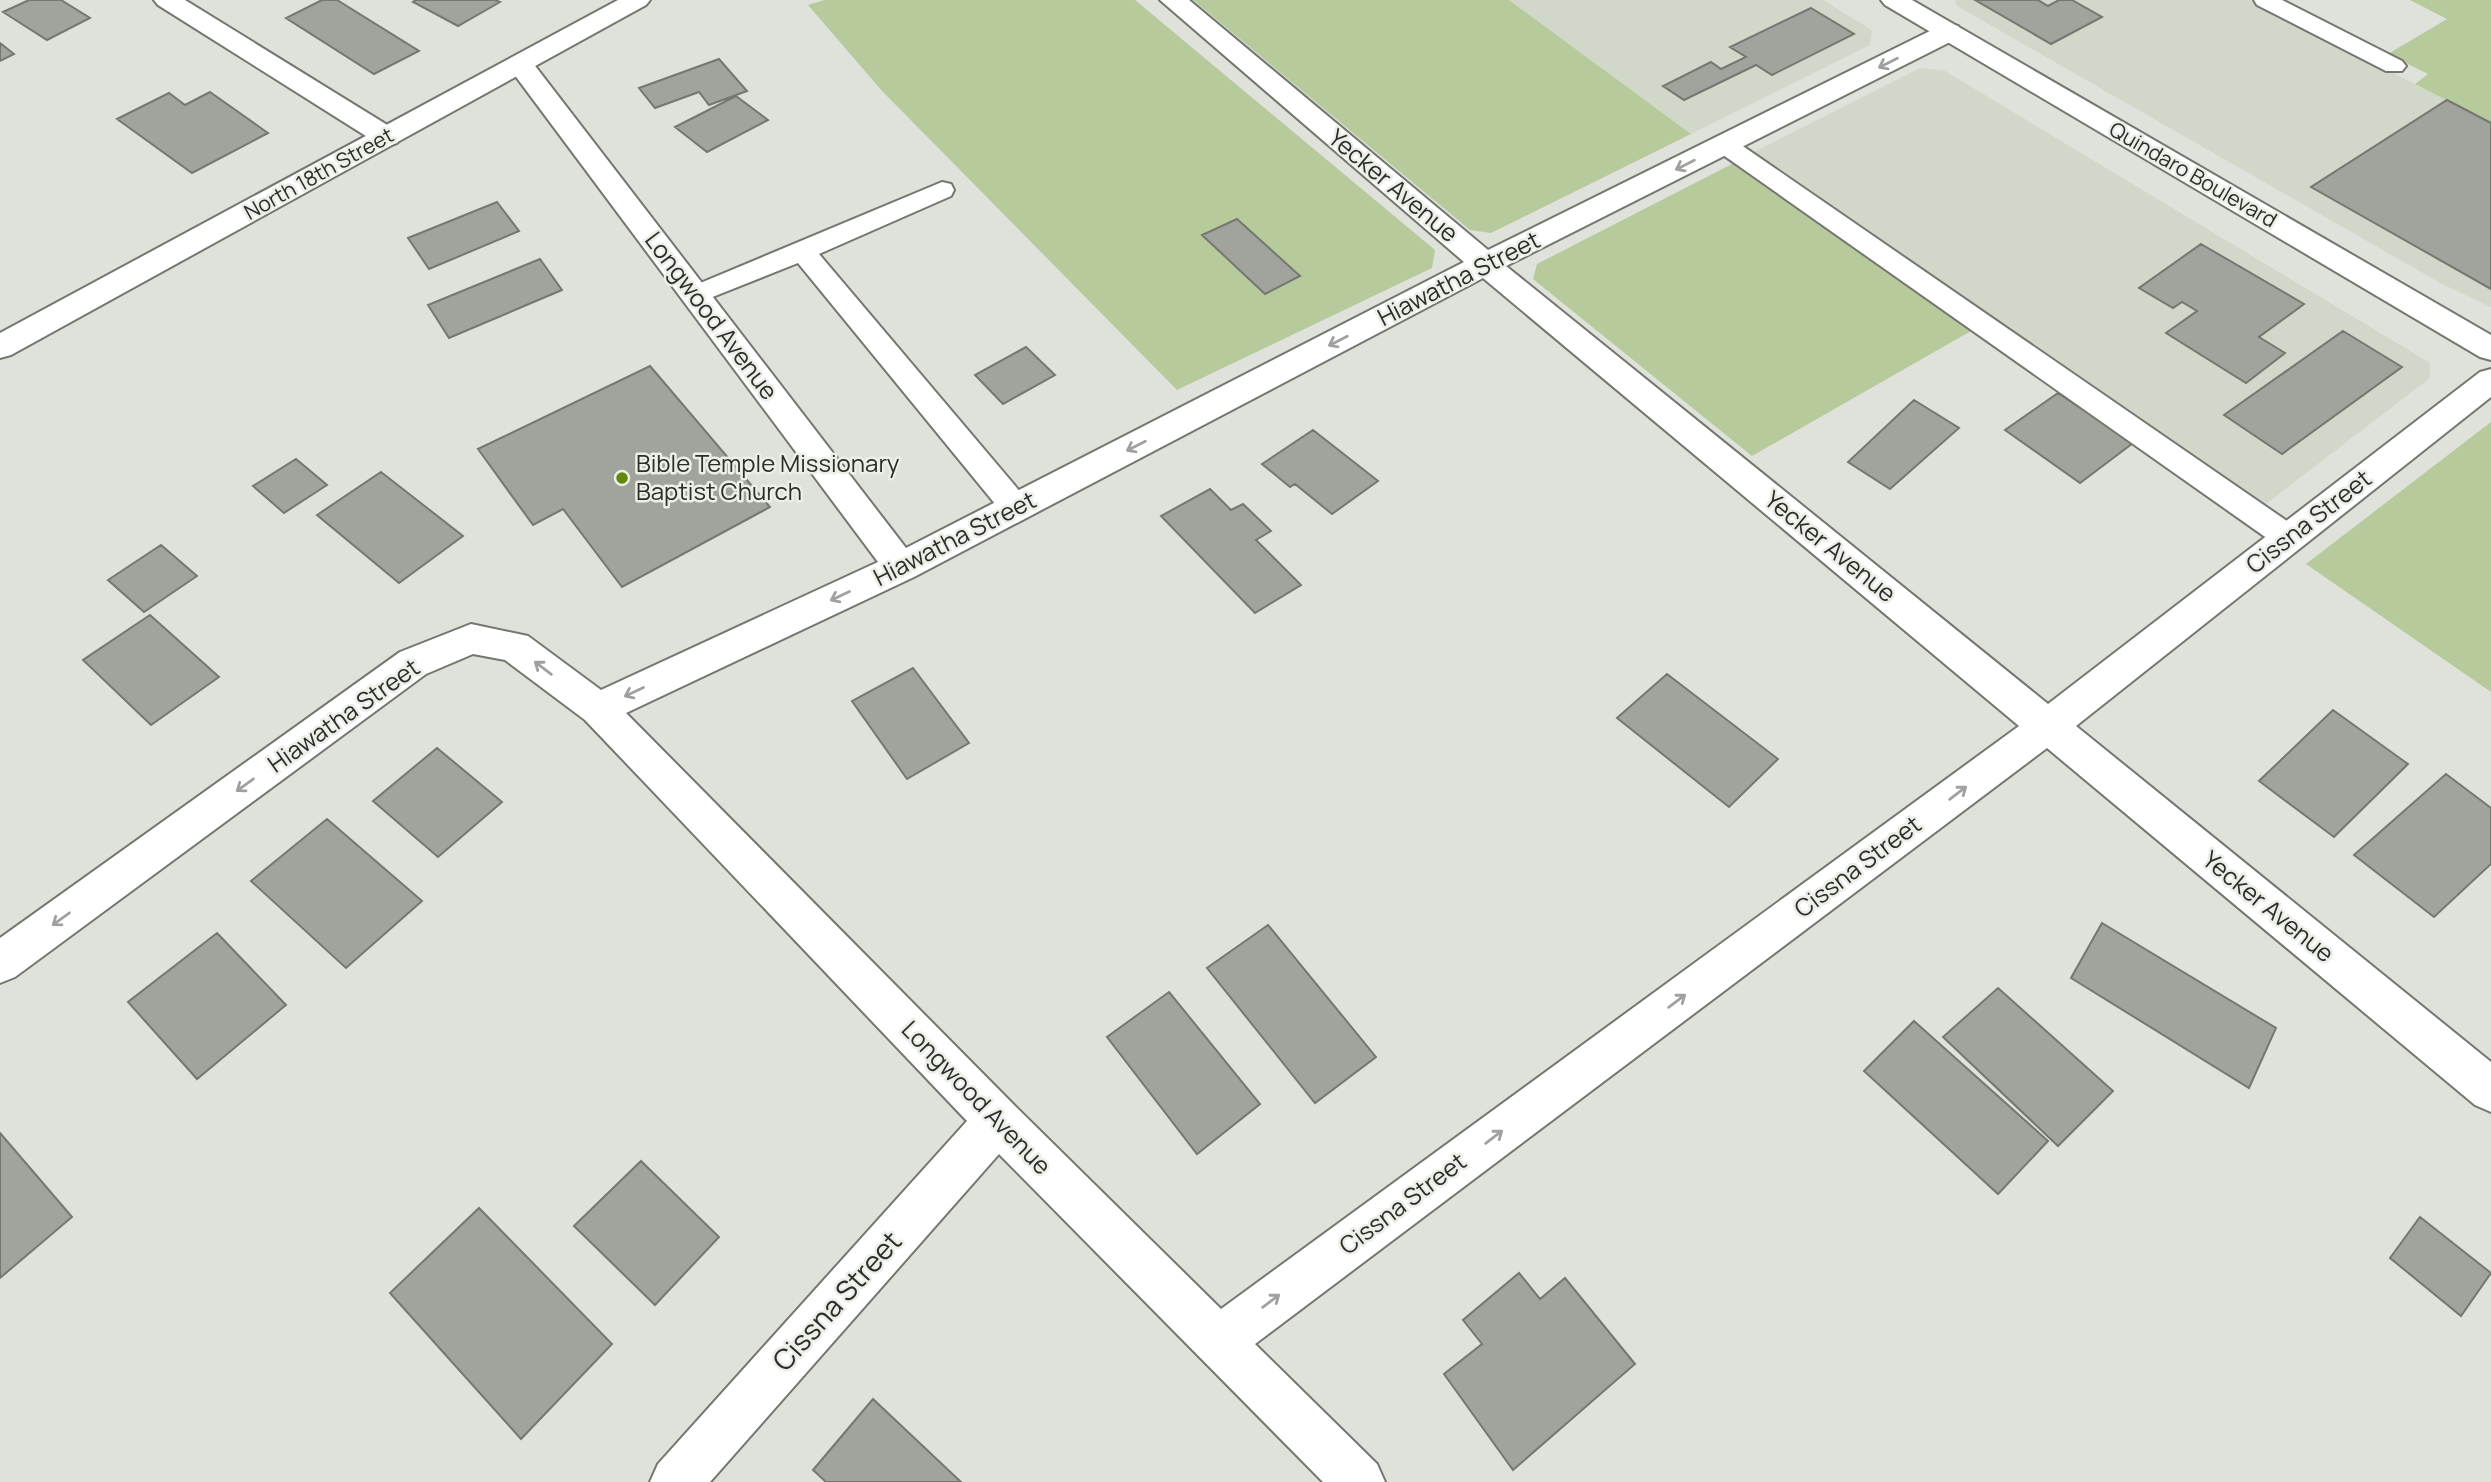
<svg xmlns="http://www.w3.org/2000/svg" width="2491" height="1482" font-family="Manrope,sans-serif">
<rect width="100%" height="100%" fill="#dee2da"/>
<!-- built -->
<path fill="#d2d8c9" d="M1509,0H1823L1872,30L1870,45L1691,134Z
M1955,0H2251L2491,123V307L2442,284L1957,6Z
M1920,68L1945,71L2430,363V378L2262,507L1752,153Z"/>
<!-- green -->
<path fill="#b6ca9c" d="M824,0H1135L1435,250L1432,268L1177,390L883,92L808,5Z
M1193,0H1509L1691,134L1491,233L1470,230Z
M2410,0H2491V123L2415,84L2428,74L2388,54L2447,19Z
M1732,164L1971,331L1752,456L1533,279L1537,264Z
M2491,422V692L2306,564Z"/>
<!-- building -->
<path fill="#a0a49c" stroke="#757871" stroke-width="2" d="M29,0H61L90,18L47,40L3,12Z
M322,0H337L419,51L374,74L286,18Z
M416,0H495L500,2L458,26L413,2Z
M1975,0H2038L2048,6L2059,0H2072L2102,17L2051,44Z
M1811,8L1854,34L1772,75L1756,65L1684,100L1663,86L1711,62L1721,69L1746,57L1730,47Z
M0,43L14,54L0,61Z
M719,59L747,91L709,105L699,92L655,108L639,88Z
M210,92L268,133L192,173L117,119L169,93L185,105Z
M736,96L768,120L707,152L675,127Z
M2447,100L2491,123V289L2311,187Z
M497,202L519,231L429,269L408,238Z
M1237,219L1300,276L1265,294L1202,235Z
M2201,244L2304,304L2259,337L2285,353L2246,383L2166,333L2197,311L2182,302L2173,308L2139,288Z
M540,259L562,290L449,338L428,305Z
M2343,331L2402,367L2282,454L2224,415Z
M1026,347L1055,375L1003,404L975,375Z
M650,366L770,507L622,587L563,509L533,525L478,449Z
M2058,393L2133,443L2080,483L2005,430Z
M1914,400L1959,428L1890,489L1848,462Z
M1313,430L1378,481L1332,514L1295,484L1290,487L1262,464Z
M296,459L327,485L284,513L253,486Z
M381,472L463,536L399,583L317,515Z
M1210,489L1231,510L1243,504L1271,531L1256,540L1301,585L1255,613L1161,516Z
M161,545L197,576L144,612L108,580Z
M150,615L219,677L151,725L83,660Z
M913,668L969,743L907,779L852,701Z
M1667,674L1778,759L1729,807L1617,718Z
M2333,710L2408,764L2334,837L2259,781Z
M437,748L502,802L438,857L373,801Z
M2446,774L2491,808V864L2434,917L2354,855Z
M327,819L422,901L346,968L251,881Z
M2102,923L2276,1028L2249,1088L2071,978Z
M1268,925L1376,1057L1315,1103L1207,968Z
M217,933L286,1005L197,1079L128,1002Z
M1998,988L2113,1091L2058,1146L1943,1037Z
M1169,992L1260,1104L1197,1154L1107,1037Z
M1914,1021L2048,1141L1998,1194L1864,1071Z
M0,1133L72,1217L0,1278Z
M641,1161L719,1237L655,1305L574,1226Z
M479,1208L612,1344L521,1439L390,1293Z
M2420,1217L2491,1273L2461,1316L2390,1258Z
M1519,1273L1540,1299L1565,1278L1635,1364L1513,1470L1444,1374L1482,1344L1463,1320Z
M873,1399L961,1482H826L813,1470Z"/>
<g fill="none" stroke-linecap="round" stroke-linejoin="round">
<!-- lane casing -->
<g stroke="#747770" stroke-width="4">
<path id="lane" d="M2254,0H2282L2402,61L2406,66L2402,71H2386L2257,5Z
M1725,137L1734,140L2300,530L2304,538L2300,546L2289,550L2278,546L1716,150L1713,145L1716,140Z
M942,182L951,184L954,190L951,196L819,254L1027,500L1031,508L1027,516L1016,519L1005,516L798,263L695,304L686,301L682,295L686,289Z"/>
</g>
<!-- street casing -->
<g stroke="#747770" stroke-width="4">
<path id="street" d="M154,0H185L397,131L401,137L397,143L387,146L377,143L158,5Z
M1160,0H1189L1488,250L1940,26L1949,24L1958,26L1962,32L1958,38L1506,266L2048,704L2480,372L2491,369V397L2076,726L2491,1062V1112L2475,1105L2047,748L1255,1344L1377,1464L1385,1482H1323L999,1154L710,1482H650L658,1464L967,1121L585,720L505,660L473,654L426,674L15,977L0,983V938L400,652L471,624L528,636L601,690L878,562L511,70L507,64L511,58L520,56L529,58L906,548L1464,262ZM1483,278L2019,726L1221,1309L1014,1105L626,713L914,577Z"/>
</g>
<!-- secondary casing -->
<g stroke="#747770" stroke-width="4">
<path id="secondary" d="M618,0H650L646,5L11,355L0,358V333Z
M1881,0H1912L2491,335V360L2480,357L1885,5Z"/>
</g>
<!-- lane -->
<use href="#lane" fill="#fff" fill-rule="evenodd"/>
<!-- street -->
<use href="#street" fill="#fff" fill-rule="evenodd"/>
<!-- secondary -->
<use href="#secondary" fill="#fff" fill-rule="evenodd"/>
</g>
<!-- one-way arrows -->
<defs><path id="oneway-shaft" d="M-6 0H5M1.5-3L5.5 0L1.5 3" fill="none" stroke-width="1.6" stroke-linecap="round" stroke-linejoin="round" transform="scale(1.75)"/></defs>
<g stroke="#a0a09f">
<use href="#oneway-shaft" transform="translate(1888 63) rotate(153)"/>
<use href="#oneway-shaft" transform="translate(1685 165) rotate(153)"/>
<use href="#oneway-shaft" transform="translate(1338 341) rotate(153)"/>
<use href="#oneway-shaft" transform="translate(1136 446) rotate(153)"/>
<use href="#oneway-shaft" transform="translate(840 596) rotate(155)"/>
<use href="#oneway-shaft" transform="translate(543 668) rotate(-143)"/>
<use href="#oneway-shaft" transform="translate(634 692) rotate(155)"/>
<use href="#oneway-shaft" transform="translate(245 785) rotate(144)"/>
<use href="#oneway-shaft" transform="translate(1958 793) rotate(-37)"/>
<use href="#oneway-shaft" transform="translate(61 919) rotate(144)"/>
<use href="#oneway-shaft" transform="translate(1677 1001) rotate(-37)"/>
<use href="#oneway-shaft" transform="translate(1494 1137) rotate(-37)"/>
<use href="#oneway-shaft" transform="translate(1271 1301) rotate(-37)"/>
</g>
<!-- markers -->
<circle fill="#62870b" stroke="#ebefe7" stroke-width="2.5" cx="622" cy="478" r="7"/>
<g text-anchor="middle" stroke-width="5" stroke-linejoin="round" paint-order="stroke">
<!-- far-street labels -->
<g font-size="21" fill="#2c2d2a" stroke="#ebefe7">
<text transform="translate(319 174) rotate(-29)" y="7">North 18th Street</text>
<text transform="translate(2193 175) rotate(30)" y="7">Quindaro Boulevard</text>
</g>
<!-- street labels -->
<g font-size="24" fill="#2c2d2a" stroke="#ebefe7">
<text transform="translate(1393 186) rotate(40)" y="8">Yecker Avenue</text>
<text transform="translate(1459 279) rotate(-27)" y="8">Hiawatha Street</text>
<text transform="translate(711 316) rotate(53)" y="8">Longwood Avenue</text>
<text transform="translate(2309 522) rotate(-38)" y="8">Cissna Street</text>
<text transform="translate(955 539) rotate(-27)" y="8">Hiawatha Street</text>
<text transform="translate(1830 547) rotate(39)" y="8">Yecker Avenue</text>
<text transform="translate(344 716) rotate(-35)" y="8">Hiawatha Street</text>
<text transform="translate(1858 867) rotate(-37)" y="8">Cissna Street</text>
<text transform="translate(2268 907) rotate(39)" y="8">Yecker Avenue</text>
<text transform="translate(976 1098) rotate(46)" y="8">Longwood Avenue</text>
<text transform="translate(1403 1204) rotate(-37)" y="8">Cissna Street</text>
</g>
<!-- poi labels -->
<g font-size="24" fill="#2c2d2a" stroke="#ebefe7" text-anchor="start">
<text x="636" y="472">Bible Temple Missionary<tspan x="636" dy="28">Baptist Church</tspan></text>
</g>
<!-- near-street labels -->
<g font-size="28" fill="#2c2d2a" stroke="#ebefe7">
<text transform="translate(837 1301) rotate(-48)" y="10">Cissna Street</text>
</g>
</g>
</svg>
